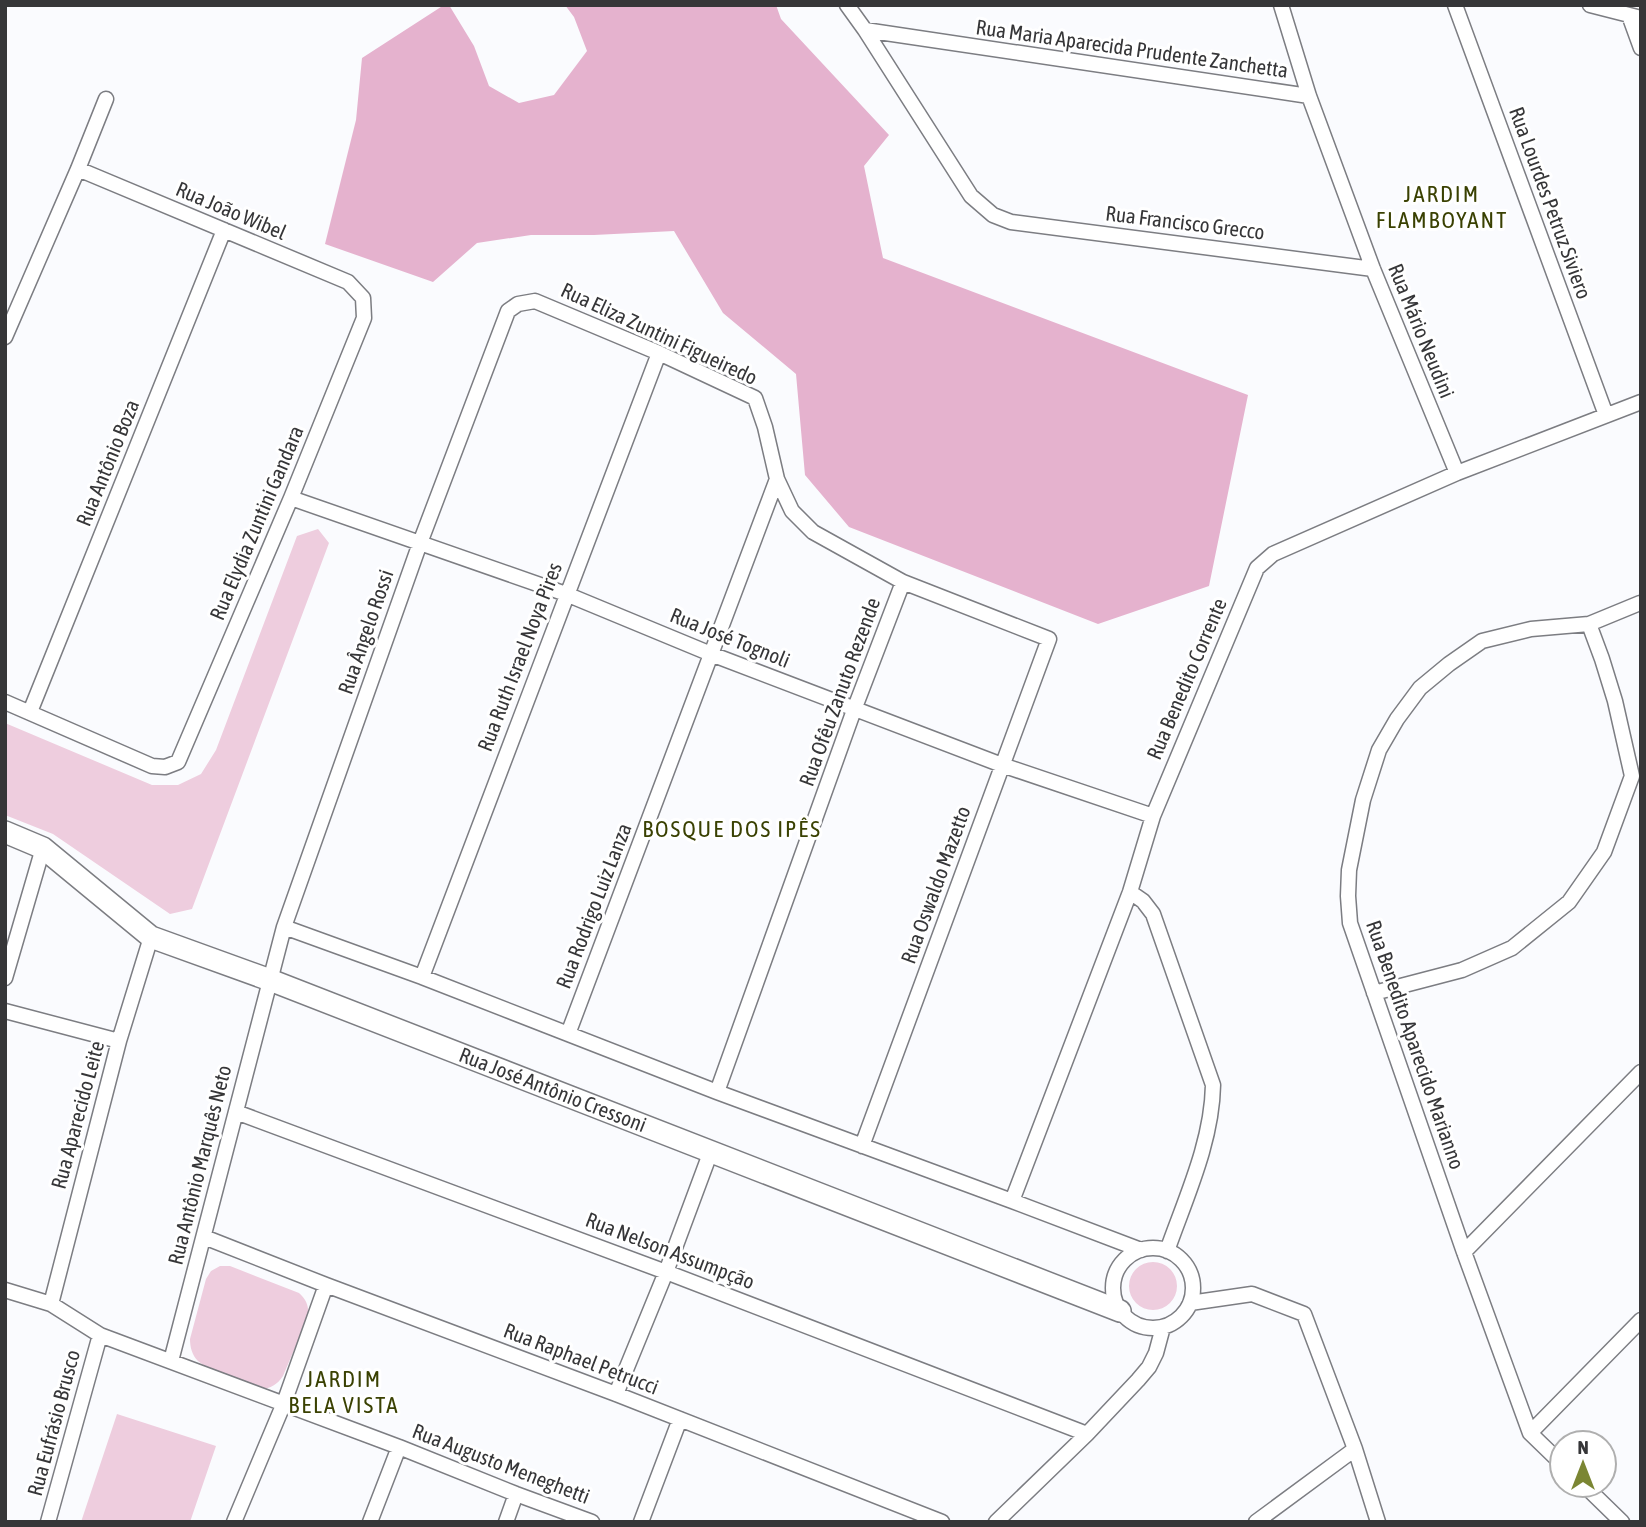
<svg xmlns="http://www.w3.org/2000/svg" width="1646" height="1527" font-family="'Asap Condensed',sans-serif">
<rect width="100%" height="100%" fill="#fafbfe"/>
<!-- green -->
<path fill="#eecdde" d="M318,529L329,543L192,909L170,914L53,834L5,815V723L152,785H178L201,774L216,750L297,536Z
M1129 1286a24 24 0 1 1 48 0a24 24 0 1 1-48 0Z
M220,1266H230L299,1293C307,1300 309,1307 308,1317L283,1376C275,1388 265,1391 251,1387C238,1381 207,1369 198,1361C192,1355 190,1347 190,1339L206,1279L211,1271Z
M117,1414L216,1446L190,1522H81Z"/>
<!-- forest -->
<path fill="#e5b2ce" d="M444,5H449L474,46L489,86L519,103L554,95L587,51L574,17L565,5H776L781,19L889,135L864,166L883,258L1248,395L1209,586L1098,624L849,527L805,475L796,374L723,313L674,231L594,235H531L477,243L433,282L325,244L356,120L362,58Z"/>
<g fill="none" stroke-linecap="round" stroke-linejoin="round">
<!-- street casing -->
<g stroke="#7c7d82" stroke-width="17">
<path id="street" d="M847,5L865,30L971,196L993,215L1011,222L1373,269
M1281,5L1309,96L1373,269L1457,473
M1455,5L1606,415
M1590,5L1641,18
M1629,15L1641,48
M865,30L1309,96
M5,337L78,169L106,99
M291,498L566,594L711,654L1002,765L1153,816
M5,702L152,766L165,767L178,762L291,498L364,318L363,298L348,282L78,169
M30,712L224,230
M1130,892L1143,901L1153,914L1213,1085C1212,1142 1186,1197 1167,1251
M284,927L422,977L717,1092L1012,1201L1141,1250
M422,977L659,353
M5,978L43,848
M1374,993L1462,970L1512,948L1569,902L1604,852L1632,776L1615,701L1602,659L1589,624
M5,1011L119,1041
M568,1034L777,479
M717,1092L854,710L903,582
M236,1112L666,1272L1087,1434
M1012,1201L1130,892L1153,816L1257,568L1273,554L1457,473L1641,402
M204,1237L326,1285L616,1394L942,1522
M1113 1288a40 40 0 1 1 80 0a40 40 0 1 1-80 0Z
M1464,1252L1641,1072
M5,1290L51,1304L100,1335L399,1447L516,1494L592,1522
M1190,1303L1252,1294L1304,1314L1355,1449L1378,1522
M51,1304L119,1041L151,937
M171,1361L284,927L420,543L508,311L518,304L535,301L659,353L755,398L765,427L777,479L792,511L813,532L903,582L1049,639L862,1146
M616,1394L666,1272L711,1151
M1530,1433L1641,1320
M1562,1464L1530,1433L1464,1252L1350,923L1348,896L1349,870L1363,800L1379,750L1397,719L1420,688L1449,664L1482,641L1531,629L1589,624L1640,603
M1584,1485L1622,1522
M48,1522L100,1335
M234,1522L284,1403L326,1285
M370,1522L399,1447
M506,1522L516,1494
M641,1522L680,1419
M996,1522L1087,1434L1138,1380L1149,1367L1156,1353L1163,1327
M1256,1522L1355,1449"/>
</g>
<!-- secondary casing -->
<g stroke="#7c7d82" stroke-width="24">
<g id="secondary">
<path id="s1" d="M5,832L43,848L151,937L270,980L1120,1311"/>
</g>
</g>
<!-- street -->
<use href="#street" stroke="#fff" stroke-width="14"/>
<!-- secondary -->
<use href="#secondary" stroke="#fff" stroke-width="21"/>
</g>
<g text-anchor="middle" stroke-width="6" stroke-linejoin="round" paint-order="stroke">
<!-- street labels -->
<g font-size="21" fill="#363638" stroke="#fff">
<text transform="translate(1132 49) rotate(8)" y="7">Rua Maria Aparecida Prudente Zanchetta</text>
<text transform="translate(1550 203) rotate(70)" y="7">Rua Lourdes Petruz Siviero</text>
<text transform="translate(231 211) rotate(23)" y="7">Rua João Wibel</text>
<text transform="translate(1185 223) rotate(7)" y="7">Rua Francisco Grecco</text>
<text transform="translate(1421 331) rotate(68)" y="7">Rua Mário Neudini</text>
<text transform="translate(659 334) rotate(25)" y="7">Rua Eliza Zuntini Figueiredo</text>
<text transform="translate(108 463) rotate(-68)" y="7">Rua Antônio Boza</text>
<text transform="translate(257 523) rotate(-67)" y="7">Rua Elydia Zuntini Gandara</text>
<text transform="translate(366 632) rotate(-71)" y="7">Rua Ângelo Rossi</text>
<text transform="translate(730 638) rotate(22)" y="7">Rua José Tognoli</text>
<text transform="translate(520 657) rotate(-69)" y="7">Rua Ruth Israel Noya Pires</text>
<text transform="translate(1187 679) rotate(-67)" y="7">Rua Benedito Corrente</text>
<text transform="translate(840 692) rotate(-70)" y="7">Rua Ofêu Zanuto Rezende</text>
<text transform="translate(936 885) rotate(-70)" y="7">Rua Oswaldo Mazetto</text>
<text transform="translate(594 906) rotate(-69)" y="7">Rua Rodrigo Luiz Lanza</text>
<text transform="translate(1415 1045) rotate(71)" y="7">Rua Benedito Aparecido Marianno</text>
<text dy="7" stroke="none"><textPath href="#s1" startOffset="611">Rua José Antônio Cressoni</textPath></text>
<text transform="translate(78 1115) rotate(-75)" y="7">Rua Aparecido Leite</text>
<text transform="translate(200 1165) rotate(-76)" y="7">Rua Antônio Marquês Neto</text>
<text transform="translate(670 1251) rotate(21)" y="7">Rua Nelson Assumpção</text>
<text transform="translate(581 1359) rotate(21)" y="7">Rua Raphael Petrucci</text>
<text transform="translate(54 1423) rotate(-75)" y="7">Rua Eufrásio Brusco</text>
<text transform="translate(501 1464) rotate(21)" y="7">Rua Augusto Meneghetti</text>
</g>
<!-- neighbourhood labels -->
<g font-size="23" letter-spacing="2" fill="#3a4102" stroke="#fff">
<text x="1442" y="202">JARDIM<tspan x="1442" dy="26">FLAMBOYANT</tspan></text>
<text x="732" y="837">BOSQUE DOS IPÊS</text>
<text x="344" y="1387">JARDIM<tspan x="344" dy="26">BELA VISTA</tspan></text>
</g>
</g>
<!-- border -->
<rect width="1646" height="1527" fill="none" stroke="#363638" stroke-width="14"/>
<!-- north arrow -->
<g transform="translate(1583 1464)"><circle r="33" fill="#ffffff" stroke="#afafaf" stroke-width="2"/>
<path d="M0-5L12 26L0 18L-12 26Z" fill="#7b8633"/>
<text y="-10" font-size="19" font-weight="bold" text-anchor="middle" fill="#363638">N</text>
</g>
</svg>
